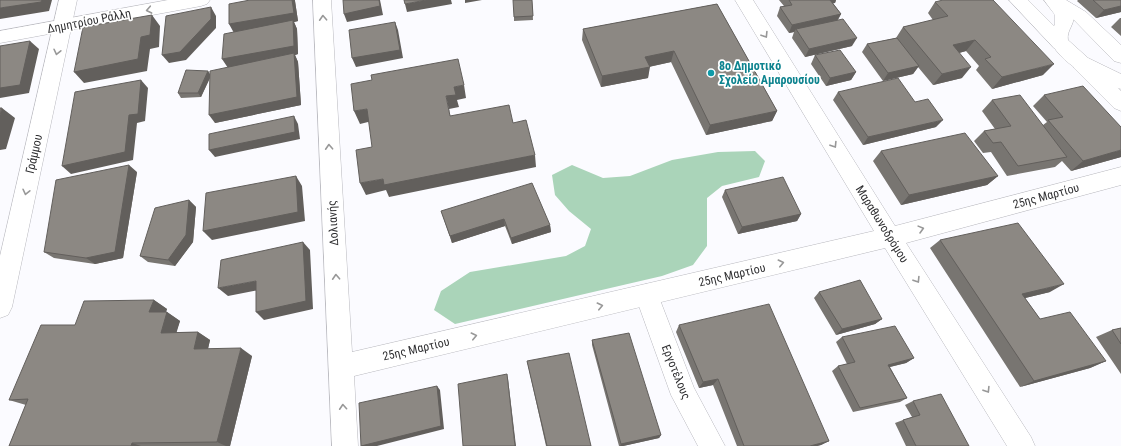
<svg xmlns="http://www.w3.org/2000/svg" width="1121" height="446" font-family="'Roboto Condensed',sans-serif">
<rect width="100%" height="100%" fill="#fbfbff"/>
<!-- green -->
<path fill="#aad4b9" d="M755,151L765,161L759,177L722,186L707,198V246L693,265L662,276L455,324L434,310L441,291L470,272L566,256L585,246L591,229L569,211L555,195L552,175L572,165L603,178L630,176L672,160L718,152Z"/>
<g fill="none" stroke-linecap="round" stroke-linejoin="round">
<!-- pedestrian casing -->
<g stroke="#b8b8be" stroke-width="1">
<path id="pedestrian" d="M1009,0H1028L1066,38L1069,43L1066,48L1060,50L1054,48Z
M1048,0H1066L1086,12L1121,45V63L1114,61L1074,20L1050,6L1047,2Z
M1081,56L1088,58L1121,91V111L1114,108L1074,68L1072,63L1074,58Z
M647,284L655,287L694,388L725,446H698L671,395L635,295L639,287Z"/>
</g>
<!-- minor casing -->
<g stroke="#b8b8be" stroke-width="1">
<path id="minor" d="M59,0H77L12,307L8,315L0,318V256Z
M313,0H331L352,352L874,231L735,0H753L895,226L1121,167V185L906,243L1031,437L1035,446H1007L885,248L354,376L358,446H332Z
M1044,0H1063C1066,4 1071,9 1073,14C1076,24 1066,30 1068,40L1088,58L1121,74V89C1096,82 1057,63 1049,37L1055,24V15Z"/>
</g>
<!-- tertiary casing -->
<g stroke="#b8b8be" stroke-width="1">
<path id="tertiary" d="M168,0H210L207,4L201,6L0,43V31Z"/>
</g>
<!-- pedestrian -->
<use href="#pedestrian" fill="#fff" fill-rule="evenodd"/>
<!-- minor -->
<use href="#minor" fill="#fff" fill-rule="evenodd"/>
<!-- tertiary -->
<use href="#tertiary" fill="#fff" fill-rule="evenodd"/>
</g>
<!-- wall -->
<path fill="#787571" d="M532,0L533,20L514,21V17Z
M779,0H836L835,3H833L841,14L838,20L852,46L805,57L792,38L794,32L789,33L777,16L780,7L784,6Z
M1078,0H1121V12L1096,18L1077,1Z
M295,1L298,21L294,22L297,29L298,54L295,55L298,62L301,105L215,123L210,77L201,97L181,98L178,93L208,71L210,75L228,68L234,32Z
M935,2L1043,75L992,89L976,70L979,66L966,51L959,53L962,78L933,85L918,67L913,74L883,81L862,52L867,44L896,38L903,27L933,20L928,13Z
M717,4L777,111L772,121L706,135L671,62L649,67L648,78L601,87L582,40L583,29Z
M1120,18H1121V36L1111,27Z
M815,55L856,72L851,80L826,86L811,64Z
M838,92L915,102L936,127L863,145L833,100Z
M1044,95L1121,157L1071,171L1062,161L1055,167L1007,176L991,152L983,153L974,141L984,131L995,129L982,111L992,100L1043,125L1047,122L1033,106Z
M881,151L998,176L987,185L901,205L873,161Z
M137,172L123,258L95,264L54,258L44,252Z
M725,190L801,214L797,221L738,234L722,197Z
M189,200L196,207L193,242L175,266L148,262L140,256Z
M441,211L550,225L551,232L512,244L505,226L452,243Z
M940,240L1050,292L1025,298L1040,319L1106,361L1090,368L1020,387L930,248Z
M819,292L882,319L875,324L836,335L814,298Z
M154,300L167,309L166,312H167L180,321L176,332H198L210,340L208,349L252,356L230,446H9L26,405L9,400L75,325Z
M679,325L829,441L821,445L817,446H737L713,385L699,388L676,332Z
M1121,328V374L1096,337L1112,330Z
M842,337L914,358L906,363L890,367L907,398L900,402L853,412L832,371L838,366L847,364L836,342Z
M592,340L661,435L659,438L623,446H619L592,345Z
M527,361L591,446H546Z
M913,401L969,446H906L895,423L903,420L912,417L905,405Z"/>
<!-- shaded-wall -->
<path fill="#625f5c" d="M42,0H52L49,11L0,19V8Z
M292,0H295V1L298,21L294,22L297,29L298,54L295,55L298,62L301,105L215,123L209,115L228,68L222,59L234,33L229,24Z
M379,0H380L383,15L347,22L344,14Z
M426,0H451L452,4L407,12L405,4Z
M465,0H482L465,3Z
M826,0H836L835,3L823,5Z
M1121,6V12L1096,18L1104,10Z
M211,7L216,16V28L186,60L169,63L162,55Z
M841,14L836,22L796,29L794,32L789,33L792,25Z
M152,15L160,26L159,47L150,49L147,71L84,83L74,72L141,37Z
M395,22L398,30L403,58L356,67L352,58Z
M857,38L852,46L805,57L809,49Z
M975,40L966,51L944,57L953,45Z
M30,41L39,49L29,93L0,98V88Z
M674,51L671,62L643,68L645,57Z
M1054,64L1043,75L992,89L1002,77Z
M919,66L913,74L883,81L888,73Z
M650,67L648,78L601,87L602,76Z
M971,67L962,78L933,85L942,74Z
M208,71L211,76L201,97L198,93Z
M856,72L851,80L826,86L830,78Z
M141,80L148,88L145,121L137,123L133,160L71,174L62,166Z
M464,85L466,98L457,100L459,107L449,109L453,129L446,96L454,87Z
M2,108L15,118L6,149L0,150V115Z
M367,109L372,121L360,124L354,111Z
M777,111L772,121L706,135L710,125Z
M294,116L298,124L300,139L215,157L209,150Z
M943,120L936,127L863,145L868,137Z
M1121,150V157L1071,171L1083,161Z
M535,155L536,167L389,197L386,190L366,195L360,183L383,179Z
M129,165L137,172L123,258L95,264L86,258Z
M296,176L302,186L305,221L212,240L203,231Z
M998,176L987,185L901,205L909,195Z
M189,200L196,207L193,242L175,266L168,260Z
M801,214L797,221L738,234L742,227Z
M504,219L505,226L452,243L450,236Z
M550,225L551,232L512,244L511,238Z
M303,242L310,250L313,309L264,320L256,312Z
M256,281L264,289L228,296L218,288Z
M1064,284L1050,292L1009,302L1022,294Z
M154,300L167,309L162,321L149,312Z
M167,312L180,321L174,341L161,333Z
M882,319L875,324L836,335L842,329Z
M198,332L210,340L206,357L194,349Z
M241,348L252,356L230,446H226L217,442Z
M914,358L906,363L881,369L888,365Z
M1106,361L1090,368L1020,387L1034,381Z
M507,374L508,379L516,446H515Z
M718,379L713,385L699,388L703,382Z
M437,386L440,390L444,429L377,446H361Z
M661,435L659,438L623,446H620L621,444Z
M829,441L821,445L817,446H810Z
M132,443L141,446H131Z"/>
<!-- building -->
<path fill="#8c8883" stroke="#625f5c" d="M0,0H42L41,2L0,8Z
M250,0H292L294,13L229,24V4Z
M343,0H379L380,6L344,14Z
M404,0H426L405,4Z
M513,0H532L533,16L514,17Z
M789,0H830L841,14L792,25L780,7L792,5Z
M943,0H993L1054,64L1002,77L985,59L991,57L975,40L953,45L971,67L942,74L903,27L948,16L935,2Z
M1093,0H1121V6L1104,10Z
M717,4L777,111L710,125L674,51L645,57L650,67L602,76L583,29Z
M211,7V19L180,52L162,55L166,16Z
M152,15L150,35L141,37L138,59L74,72L83,27Z
M843,19L857,38L809,49L796,29Z
M293,20L294,46L222,59L224,34Z
M395,22L400,50L352,58L349,30Z
M897,38L919,66L888,73L867,44Z
M30,41L20,85L0,88V46Z
M840,50L856,72L830,78L815,55Z
M294,53L297,97L209,115L210,71Z
M458,59L464,85L454,87L456,95L446,96L450,116L509,105L513,123L526,120L535,155L384,185L383,179L360,183L356,150L372,147L367,109L354,111L351,84L372,80L371,75Z
M186,70L208,71L198,93H178Z
M898,78L915,102L928,99L943,120L868,137L838,92Z
M141,80L138,114L129,115L125,152L62,166L75,92Z
M1083,86L1121,127V150L1083,161L1048,120L1063,117L1044,95Z
M1020,95L1067,157L1018,166L1001,142L993,143L984,131L1011,126L992,100Z
M0,108H2L0,115Z
M294,116L295,132L209,150V134Z
M965,133L998,176L909,195L881,151Z
M129,165L115,252L86,258L44,252L56,180Z
M296,176L298,212L203,231L206,193Z
M783,177L801,214L742,227L725,190Z
M532,183L550,225L511,238L504,219L450,236L441,211Z
M189,200L186,235L168,260L140,256L155,208Z
M1018,223L1064,284L1022,294L1040,319L1070,312L1106,361L1034,381L940,240Z
M303,242L306,301L256,312V281L218,288L221,260Z
M860,280L882,319L842,329L819,292Z
M154,300L149,312H167L161,333L198,332L194,349L241,348L217,442L132,443L131,446H9L28,399L9,400L41,325H75L84,301Z
M769,304L829,441L810,446H744L718,379L703,382L679,325Z
M895,326L914,358L888,365L907,398L860,408L838,366L855,362L842,337Z
M1121,328V344L1112,330Z
M629,333L661,435L621,444L592,340Z
M569,353L591,446H547L527,361Z
M507,374L515,446H463L458,384Z
M437,386L441,426L361,446L359,403Z
M941,394L969,446H916L903,420L920,415L913,401Z"/>
<!-- one-way arrows -->
<defs><path id="oneway-chevron" d="M-2-3.5L2.5 0L-2 3.5" fill="none" stroke-width="1.6" stroke-linecap="round" stroke-linejoin="round"/></defs>
<g stroke="#989898">
<use href="#oneway-chevron" transform="translate(149 10) rotate(169)"/>
<use href="#oneway-chevron" transform="translate(323 18) rotate(-93)"/>
<use href="#oneway-chevron" transform="translate(765 35) rotate(58)"/>
<use href="#oneway-chevron" transform="translate(57 52) rotate(103)"/>
<use href="#oneway-chevron" transform="translate(834 145) rotate(58)"/>
<use href="#oneway-chevron" transform="translate(329 147) rotate(-93)"/>
<use href="#oneway-chevron" transform="translate(26 192) rotate(103)"/>
<use href="#oneway-chevron" transform="translate(921 229) rotate(-15)"/>
<use href="#oneway-chevron" transform="translate(781 263) rotate(-13)"/>
<use href="#oneway-chevron" transform="translate(336 277) rotate(-93)"/>
<use href="#oneway-chevron" transform="translate(917 280) rotate(58)"/>
<use href="#oneway-chevron" transform="translate(600 306) rotate(-13)"/>
<use href="#oneway-chevron" transform="translate(474 336) rotate(-13)"/>
<use href="#oneway-chevron" transform="translate(987 390) rotate(58)"/>
<use href="#oneway-chevron" transform="translate(343 407) rotate(-94)"/>
</g>
<!-- markers -->
<circle fill="#0f9aa8" stroke="#fff" stroke-width="1.5" cx="711" cy="73" r="4"/>
<g text-anchor="middle" stroke-width="3.5" stroke-linejoin="round" paint-order="stroke">
<!-- street labels -->
<g font-size="12" fill="#303032" stroke="#fff">
<text transform="translate(89 21) rotate(-11)" y="4">Δημητρίου Ράλλη</text>
<text transform="translate(34 154) rotate(-77)" y="4">Γράμμου</text>
<text transform="translate(1046 196) rotate(-15)" y="4">25ης Μαρτίου</text>
<text transform="translate(333 223) rotate(-93)" y="4">Δολιανής</text>
<text transform="translate(882 224) rotate(58)" y="4">Μαραθωνοδρόμου</text>
<text transform="translate(732 275) rotate(-13)" y="4">25ης Μαρτίου</text>
<text transform="translate(416 349) rotate(-13)" y="4">25ης Μαρτίου</text>
<text transform="translate(676 372) rotate(68)" y="4">Εργοτέλους</text>
</g>
<!-- culture labels -->
<g font-size="12" font-weight="bold" fill="#0d838f" stroke="#fff" text-anchor="start">
<text x="719" y="70">8ο Δημοτικό<tspan x="719" dy="14">Σχολείο Αμαρουσίου</tspan></text>
</g>
</g>
</svg>
